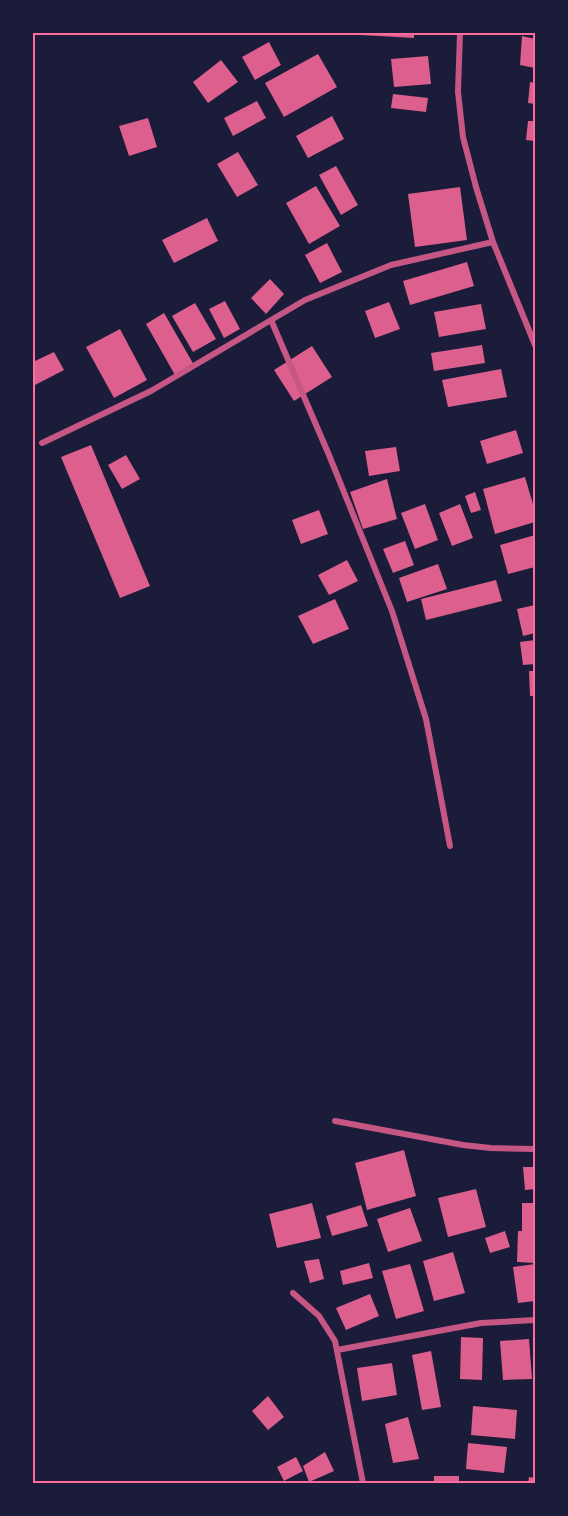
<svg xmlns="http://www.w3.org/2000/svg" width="568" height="1516" font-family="'Exo 2',sans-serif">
<rect width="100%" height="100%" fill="#1b1b3a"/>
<!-- building -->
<path fill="#dd5f8e" d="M360,33H414V38L360,35Z
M522,36L535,39V68L520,65Z
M269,42L281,65L255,80L242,57Z
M318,54L337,87L284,117L265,83Z
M428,56L431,84L394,87L391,59Z
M221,60L238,82L208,103L193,82Z
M530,82L535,83V104L528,103Z
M393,94L428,98L426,112L391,108Z
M257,101L266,118L233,136L224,118Z
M332,116L344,139L308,158L296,136Z
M148,118L157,147L129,156L119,126Z
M528,121H535V141L526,140Z
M238,152L258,185L237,197L217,164Z
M336,166L358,205L341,215L319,175Z
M316,186L340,226L309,244L286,203Z
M460,187L467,240L415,247L408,194Z
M207,218L218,241L174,263L162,240Z
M327,243L342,272L320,283L305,255Z
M467,262L474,286L410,305L403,281Z
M270,279L284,294L266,314L251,298Z
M225,301L240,329L224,338L209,309Z
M389,302L400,329L375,338L365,311Z
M195,303L216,339L193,352L172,316Z
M481,304L486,329L439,337L434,312Z
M164,313L194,365L175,375L146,324Z
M120,329L147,380L114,398L86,347Z
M482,345L485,363L434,371L431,353Z
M312,346L332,377L294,401L274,370Z
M54,352L64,370L35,385L33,381V362Z
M501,369L507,397L448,407L442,380Z
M516,430L523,453L487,464L480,441Z
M91,445L150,586L120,598L61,457Z
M396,447L400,471L369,476L365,451Z
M126,455L140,479L122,489L108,465Z
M525,477L535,511V522L495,534L483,489Z
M387,479L397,519L363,529L350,492Z
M475,492L481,510L471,513L465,496Z
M425,504L438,540L415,549L401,513Z
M460,504L473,538L452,546L439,513Z
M319,510L328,534L301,544L292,520Z
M535,535V567L508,574L500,545Z
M405,541L414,565L393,573L383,549Z
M347,560L358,581L329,595L318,575Z
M438,564L447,589L407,602L399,578Z
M496,580L502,601L426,620L421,599Z
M335,599L349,629L313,644L298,616Z
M535,605V633L523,636L517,609Z
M535,640V664L523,665L520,642Z
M529,671H535V696H530Z
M404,1150L416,1196L367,1210L355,1163Z
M523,1167H535V1189L525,1190Z
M476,1189L486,1227L448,1237L438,1198Z
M312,1203L321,1238L277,1248L269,1214Z
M522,1203H535V1263L517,1262L518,1231H522Z
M361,1205L368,1226L332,1236L326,1216Z
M410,1208L422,1241L388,1252L377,1219Z
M505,1231L510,1247L490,1253L485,1238Z
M453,1252L465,1293L434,1301L423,1261Z
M319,1259L324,1279L310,1283L304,1261Z
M369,1263L373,1278L343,1285L340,1271Z
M410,1264L424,1311L396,1319L382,1271Z
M535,1264V1301L518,1303L513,1267Z
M370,1294L379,1316L346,1330L336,1308Z
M461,1337L483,1338L482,1380L460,1379Z
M529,1339L532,1379L503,1380L500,1341Z
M431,1351L441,1407L422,1410L412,1355Z
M392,1363L397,1395L362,1401L357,1368Z
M268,1396L284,1417L268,1430L252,1411Z
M473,1406L517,1410L515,1439L471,1435Z
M408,1417L419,1459L393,1463L385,1424Z
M468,1443L507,1447L504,1473L466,1469Z
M325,1452L334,1471L309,1482L303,1466Z
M296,1457L303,1471L284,1481L277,1467Z
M434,1476H459V1483H434Z
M529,1477L535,1478V1483H528Z"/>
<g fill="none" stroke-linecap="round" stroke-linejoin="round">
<!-- minor -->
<path stroke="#c65784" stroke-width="6" d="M460,33L458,92L463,137L476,187L493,242L535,345
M271,320L329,455L392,611L426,719L450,846
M42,443L151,391L305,300L391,265L493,242
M335,1121L463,1145L491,1148L535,1149
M293,1293L319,1316L335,1341L363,1483
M337,1350L481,1323L535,1320"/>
</g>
<!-- border -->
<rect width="568" height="1516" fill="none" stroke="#1b1b3a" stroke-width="69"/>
<rect x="34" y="34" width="500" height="1448" fill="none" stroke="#ff6b9d" stroke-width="2"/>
</svg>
